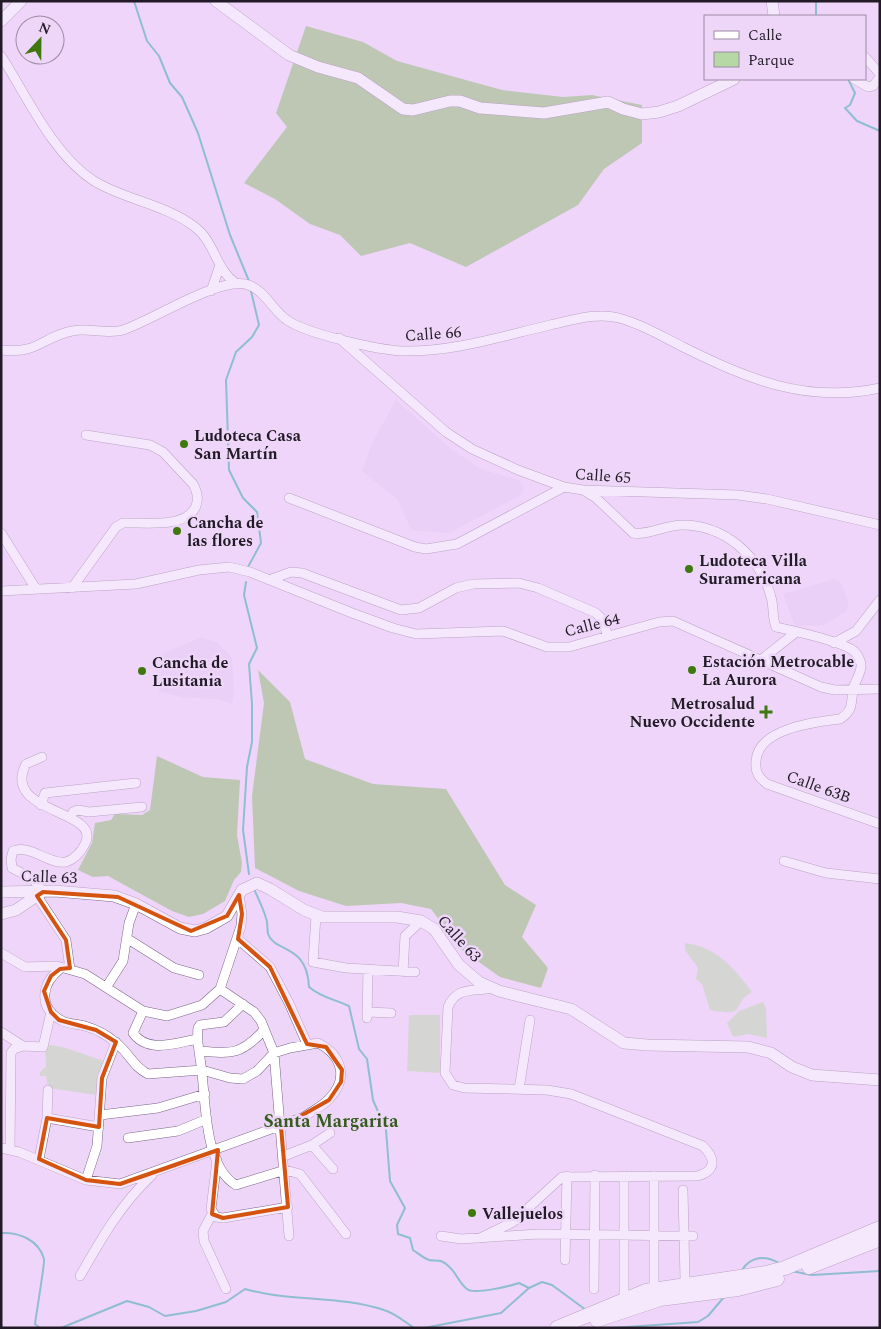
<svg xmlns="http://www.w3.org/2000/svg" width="881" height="1329" font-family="Spectral,serif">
<rect width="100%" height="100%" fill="#eed6f9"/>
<!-- built -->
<path fill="#e4c8f1" d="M396,400L450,448L481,469L519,480L524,488L521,495L449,533L411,530L398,500L362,471L372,443Z
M834,579L842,584L848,602L847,611L824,625L795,626L783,594Z
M200,638L217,642L232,658L234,694L232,704L216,699L181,697L159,692L162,654Z"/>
<!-- green -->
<path fill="#b6d8a4" d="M685,943C717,947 734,968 752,992C729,1005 750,1017 710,1010L702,984L696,979L698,968L685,950Z
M763,1002L766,1008L767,1038L748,1034L733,1037L727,1023L739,1011Z
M409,1015H440V1073L407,1071Z
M45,1045C67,1045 84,1056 106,1061L97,1075V1095L48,1088L46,1076H40V1072L46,1067Z"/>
<!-- forest -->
<path fill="#80b761" d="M306,26L363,42L397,61L502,90L563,97L592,95L642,105V143L604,169L578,205L466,267L410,243L361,256L340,235L310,224L275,199L244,183L287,127L276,113Z
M258,670L290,702L305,759L373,784L446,789L505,885L536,905L522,937L548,968L541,988L500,977L462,950L431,909L401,903L346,906L299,891L255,868L252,796L264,703Z
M157,756L203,777L240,780L237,835L242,863L241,872L234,880L225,901L203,914L189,917L172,911L108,876L93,877L78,870L92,843L95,823L111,820L115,814L142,815L150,810Z"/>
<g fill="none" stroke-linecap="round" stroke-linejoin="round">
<!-- stream -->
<path stroke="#1ea0a0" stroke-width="2" d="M134,1L147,41L159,56L170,83L182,97L198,133L230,235L249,281
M816,16V1
M848,79L855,93L850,105L845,108L857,121L880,131
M248,567L261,543L257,512L243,498L229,470L226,380L236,352L252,337L259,325L251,291
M246,582L244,595L257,648L249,664L252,704V742L247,767L243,830L249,874
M254,889C258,898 263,908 266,918C268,923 267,929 268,934C275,953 307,943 309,987C322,998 334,999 349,1006L359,1049L367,1059L373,1100L386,1130L390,1181L405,1208L397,1225L398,1234L410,1238L413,1250C418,1253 423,1258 429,1260C433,1261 437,1260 441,1261C455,1267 458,1283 467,1289C474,1295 510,1286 519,1283L529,1288
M1,1233C19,1232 39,1240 44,1259C45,1263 36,1315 35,1324L40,1328
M742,1270C751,1256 765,1255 779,1263
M791,1271L812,1275L880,1271
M61,1328L127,1301L149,1307L165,1316L196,1311L226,1302L245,1289C290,1302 339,1295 384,1310C395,1313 405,1322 414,1328
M424,1328L501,1313L529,1288L542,1282L552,1285L586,1310
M613,1328L698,1322L708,1316L724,1297"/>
<!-- minor casing -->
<g stroke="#7b6685" stroke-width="10">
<path id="minor" d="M1,56C27,96 53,155 94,181C125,200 165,204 195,227C215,242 216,271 237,284
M865,57L880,74
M854,79L868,87L873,86L880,77
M211,291L220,265
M339,338L446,432L472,449L518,470L564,487L583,490L738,495L767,499L880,525
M1,350C39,354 40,338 72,331C88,327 106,335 123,330C153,320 215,279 245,284C264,288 272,310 287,320C307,334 378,350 403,351C454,352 502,336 550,325C573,320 596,312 619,318C642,324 663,337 683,347C748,379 806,404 880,388
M583,490L596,498L633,533C646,536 666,525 682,525C725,525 760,556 771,597C774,607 772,617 776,627C794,631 841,641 854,651C857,654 860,660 861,664C862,671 856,680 854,686C850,701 855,710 840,719C816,722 758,728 756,761C755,772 758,777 767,784L880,824
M289,498L415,547L426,549L457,544L564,487
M1,533L36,589
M269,580L291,572L302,573L401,610L419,608L456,588L473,584L519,583L538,588L596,613L601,618L608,636
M72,588L116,527L123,523C144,522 187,529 196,506C199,498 197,491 193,484L163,452L150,445L86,435
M1,591L136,584L199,570L229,567L250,572L352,613L393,628L416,634L503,631L547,647H569L659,622L673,621L821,687L835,690L880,689
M834,643L856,631L880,600
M762,659L795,633
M42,757L26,764C0,814 103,809 85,844C81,852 75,859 66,862C49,865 30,844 13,851L11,859L12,868L33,879L43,892
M41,805L45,793L136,783
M70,818L73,812L78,810L89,812L142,807
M784,861L826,873L880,879
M37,896L66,940L70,969
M316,916L313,962L346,968L415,972
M128,939L174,968L199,975
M238,939L270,967L289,1003L307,1044
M1,953L25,967L57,966L85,974L143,1011L167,1016L202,1005L220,989L241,926L242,914L239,895
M403,972L405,936L421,921
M107,986L123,961L129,923L136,904
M220,989L254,1012L261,1021L274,1053L289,1236
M243,1004L224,1022L200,1025L198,1028C196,1042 201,1059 202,1074C206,1106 205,1167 236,1185L285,1170L300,1174L346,1234
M143,1011L133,1033C148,1054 176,1043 197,1039
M368,1012L391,1013
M367,1018L368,970
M1,1032L23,1046
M199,1051C232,1054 241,1055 264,1030
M519,1089L530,1020
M100,1115L158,1108L205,1094
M47,1118L99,1127
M128,1138L178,1131L207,1119
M312,1145L333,1169
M1,1148L19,1152L86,1180L120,1184L304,1117C312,1111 323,1106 329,1099C349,1079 342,1055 318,1043L290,1048L274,1053L257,1071L243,1079L230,1078L202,1070L148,1074C133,1067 128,1051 115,1042C107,1035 95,1029 85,1026C77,1024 65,1024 59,1019C37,1006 43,982 60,969
M10,1149L11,1053L14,1049L23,1046L43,1047L51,1012
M284,1156L312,1145L330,1133
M39,1159L47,1118L48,1090
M217,1160L211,1209L216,1217L223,1218L288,1207
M654,1176V1285
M86,1180L97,1146L102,1078L116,1042
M683,1190L685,1280
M212,1214L203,1231L204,1241L226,1289
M441,1236L461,1239L538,1234L693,1236
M480,1238L513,1222L562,1177L697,1176C716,1171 716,1159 703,1146L571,1094L547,1090L464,1088L453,1085L445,1073L448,1007C457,986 473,992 491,988
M565,1260L567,1176
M80,1276C101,1239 121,1204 152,1175
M594,1289L595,1175
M624,1293V1176"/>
</g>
<!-- major casing -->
<g stroke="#7b6685" stroke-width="12">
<path id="major" d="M216,1L289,55L318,67L358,78L403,109L413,110L450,101H460L480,108L544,113L608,102L623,109L642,114L659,112L678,106L734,79
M772,1L774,16
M1,21L21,1
M1,892L55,891L114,896L136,904L180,928L195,931L206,928L227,916L242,890L257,883L270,889L304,910L322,917H397L421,921L434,929L459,965L479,982L499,991L571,1009L624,1043L647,1045L748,1047L771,1053L792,1067L812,1075L880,1080
M1,914L16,910L41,893"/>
</g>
<!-- highway casing -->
<g stroke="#7b6685" stroke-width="15">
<path id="highway" d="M809,1267L880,1239
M597,1320L660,1299L738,1289L777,1279
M557,1328L646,1291L766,1273L785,1268L880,1228"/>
</g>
<!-- minor -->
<use href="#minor" stroke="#fff" stroke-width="9"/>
<!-- major -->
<use href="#major" stroke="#fff" stroke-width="11"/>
<!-- highway -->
<use href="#highway" stroke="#fff" stroke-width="14"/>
</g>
<!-- marked area -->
<path d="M0 0H881V1329H0ZM43,892L118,897L191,931L227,916L239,895L242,914L238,939L270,967L307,1044L326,1047L342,1070L341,1082L329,1100L281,1127L288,1207L223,1218L212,1214L218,1150L120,1184L86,1180L39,1159L47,1118L99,1127L102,1078L116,1042L96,1030L59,1020L51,1012L44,991L51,976L60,969L70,968L66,940L37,896Z" fill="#eed6f9" fill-opacity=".55" fill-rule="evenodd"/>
<path fill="none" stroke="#d4530f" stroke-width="4" stroke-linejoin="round" d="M43,892L118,897L191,931L227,916L239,895L242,914L238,939L270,967L307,1044L326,1047L342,1070L341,1082L329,1100L281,1127L288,1207L223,1218L212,1214L218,1150L120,1184L86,1180L39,1159L47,1118L99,1127L102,1078L116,1042L96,1030L59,1020L51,1012L44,991L51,976L60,969L70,968L66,940L37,896Z"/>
<!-- markers -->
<g fill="#3f780e" stroke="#eed6f9" stroke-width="2">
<circle cx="184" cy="444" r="5"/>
<circle cx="177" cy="531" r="5"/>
<circle cx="689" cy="569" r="5"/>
<circle cx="692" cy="670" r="5"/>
<circle cx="142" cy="671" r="5"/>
<path d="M763.5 704.5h5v5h5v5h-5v5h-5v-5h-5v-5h5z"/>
<circle cx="472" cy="1213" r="5"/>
</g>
<g text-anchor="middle" stroke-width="5" stroke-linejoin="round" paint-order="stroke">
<!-- street labels -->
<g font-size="16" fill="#221a26" stroke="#eed6f9">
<text transform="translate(433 333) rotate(-4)" y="6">Calle 66</text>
<text transform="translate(603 475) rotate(4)" y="6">Calle 65</text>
<text transform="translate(592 624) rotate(-14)" y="6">Calle 64</text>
<text transform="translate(819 786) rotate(20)" y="6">Calle 63B</text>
<text transform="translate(49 876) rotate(2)" y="6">Calle 63</text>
<text transform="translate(460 938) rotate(48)" y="6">Calle 63</text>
</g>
<!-- poi labels -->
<g font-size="16" font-weight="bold" fill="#221a26" stroke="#eed6f9" text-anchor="start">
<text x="194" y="441">Ludoteca Casa<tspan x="194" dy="18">San Martín</tspan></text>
<text x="187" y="528">Cancha de<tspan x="187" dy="18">las flores</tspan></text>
<text x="699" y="566">Ludoteca Villa<tspan x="699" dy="18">Suramericana</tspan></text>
<text x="702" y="667">Estación Metrocable<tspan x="702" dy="18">La Aurora</tspan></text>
<text x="152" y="668">Cancha de<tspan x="152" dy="18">Lusitania</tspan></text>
<text x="755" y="709" text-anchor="end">Metrosalud<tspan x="755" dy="18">Nuevo Occidente</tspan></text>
<text x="482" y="1219">Vallejuelos</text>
</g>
<!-- neighbourhood labels -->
<g font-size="18" font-weight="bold" fill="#365b1e" stroke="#eed6f9">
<text x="331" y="1127">Santa Margarita</text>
</g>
</g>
<!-- border -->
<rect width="881" height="1329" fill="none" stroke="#221a26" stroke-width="5"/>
<!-- legend -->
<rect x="704" y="15" width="162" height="65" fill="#eed6f9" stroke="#9c8ba5"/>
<rect x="714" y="31" width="25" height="8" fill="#ffffff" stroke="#9c8ba5"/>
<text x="748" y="40" font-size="15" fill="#221a26">Calle</text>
<rect x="714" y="52" width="25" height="15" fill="#b6d8a4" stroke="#9c8ba5"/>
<text x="748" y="65" font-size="15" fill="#221a26">Parque</text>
<!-- north arrow -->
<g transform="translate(40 40) rotate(22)"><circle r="24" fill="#eed6f9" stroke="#9c8ba5"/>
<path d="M0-4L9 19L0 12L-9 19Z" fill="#3f780e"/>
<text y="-8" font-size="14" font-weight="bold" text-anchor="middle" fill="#221a26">N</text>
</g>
</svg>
